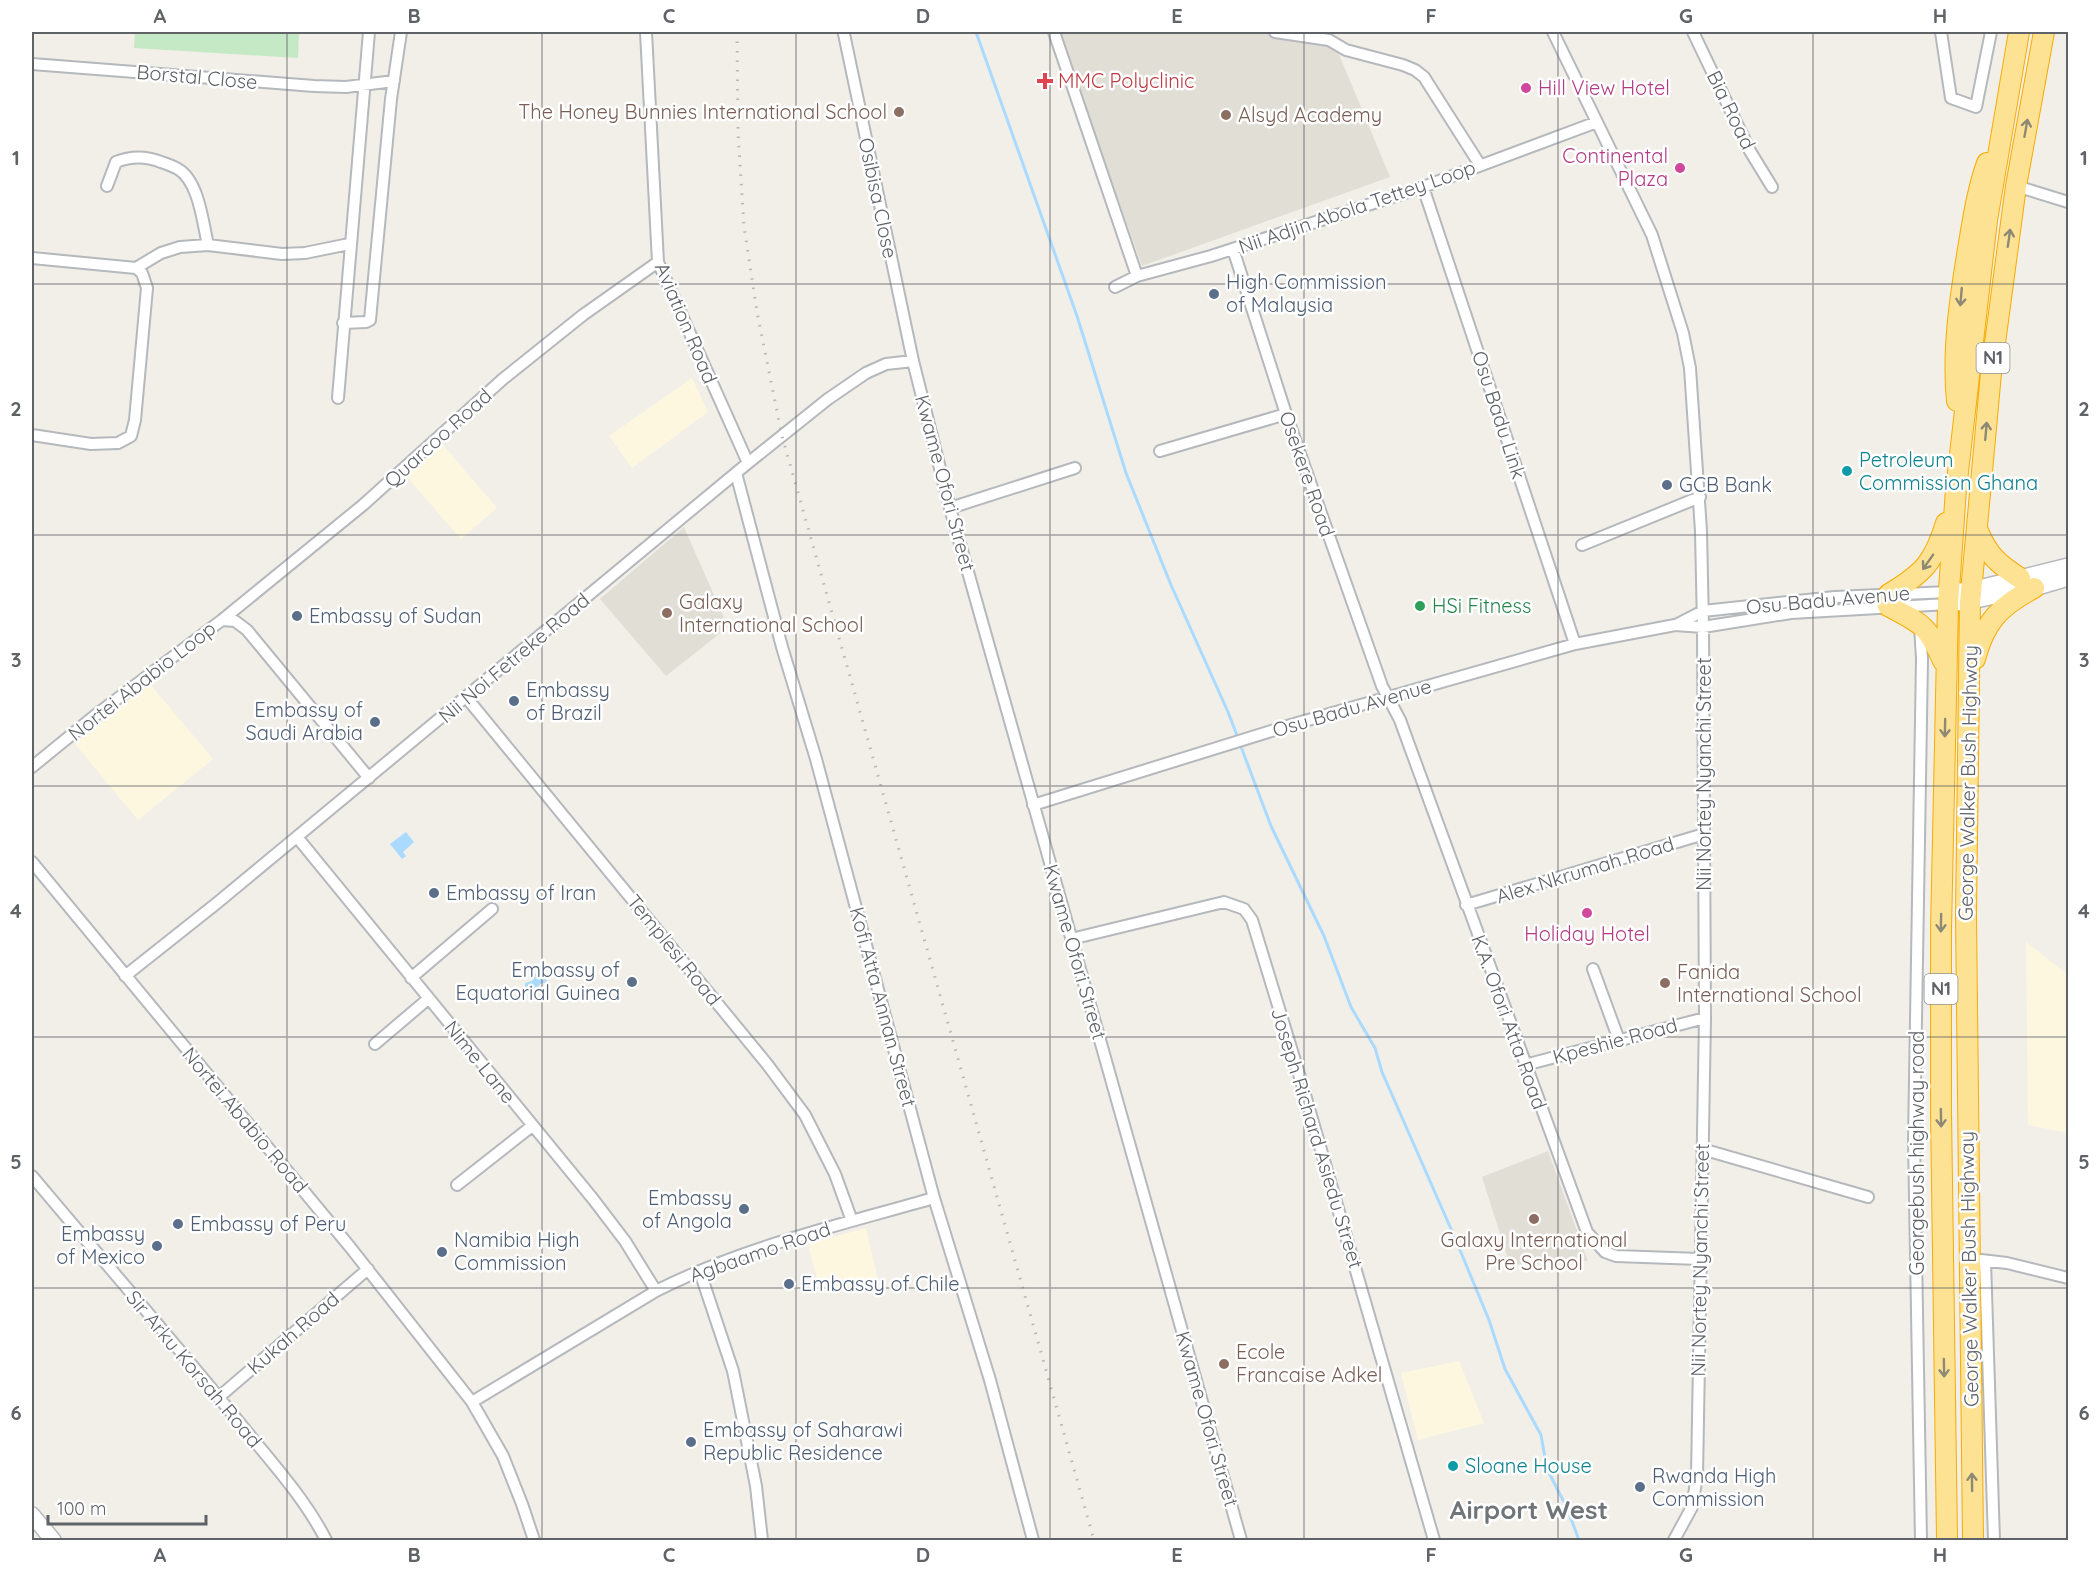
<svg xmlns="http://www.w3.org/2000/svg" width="2100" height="1572" font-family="Quicksand,sans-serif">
<rect width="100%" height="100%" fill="#f1efe8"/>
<!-- commercial -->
<path fill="#fef7e0" d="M692,378L708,412L632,468L609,436Z
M437,438L497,508L461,539L400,469Z
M149,683L213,759L138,820L75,744Z
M2026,942L2068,975V1133L2028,1125Z
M866,1228L878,1281L821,1294L808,1244Z
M1459,1361L1484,1423L1418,1440L1401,1373Z"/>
<!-- education -->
<path fill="#e1ded6" d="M1058,32H1255L1333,40L1390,177L1142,266Z
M684,527L728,627L666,676L600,599Z
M1548,1151L1588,1261L1510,1265L1482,1177Z"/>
<!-- green -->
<path fill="#c5e8c5" d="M135,32H299L298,58L134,48Z"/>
<!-- water -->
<path fill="#aadaff" d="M406,832L414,842L403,852L406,856L402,859L390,844Z
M538,971L545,973L547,982L540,984L536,992L528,991L525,987V983L532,981L534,975Z"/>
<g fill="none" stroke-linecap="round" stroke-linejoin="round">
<!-- stream -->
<path stroke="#aadaff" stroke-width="3" d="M976,32L1077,316L1126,473L1171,585L1228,712L1238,738
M1240,744L1271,826L1324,936L1351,1007L1375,1048L1382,1072L1455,1238L1489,1320L1505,1369L1541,1435L1547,1469L1567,1508L1579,1540"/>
<!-- street casing -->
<g stroke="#b5b8bc" stroke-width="14">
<path id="street" d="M646,32L658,262L748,463
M1054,32L1137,276
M1275,32L1329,40L1346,50L1403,65L1415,70L1424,77L1480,165
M1553,32L1652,235L1683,333L1690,368L1701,531L1703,627L1705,1018L1697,1476L1692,1507L1674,1540
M1693,32L1750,151L1772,187
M1941,32L1951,98L1976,107L1991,32
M844,34L913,361L950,508L1241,1540
M32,64L314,86L346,87L394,81
M107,186L116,162C131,156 146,156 161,162C167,164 173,166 178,169C199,181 203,224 208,245
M2016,186L2068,202
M1423,187L1575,644
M1233,249L1286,414L1382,686L1400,720L1587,1232L1605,1252L1616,1256L1699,1259
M32,258L136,268L142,273L147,288L135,420L131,436L118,443L91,444L32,435
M136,268L161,253L180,247L208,245L282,254L305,253L349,244
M1115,287L1137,276L1211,256L1423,187L1597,122
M343,323L366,322L370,320L391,99L401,32
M338,398L369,32
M1160,451L1286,414
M736,473L782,647L816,759L934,1198L990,1380L1033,1540
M950,508L1075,468
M1582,545L1700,497
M222,620L363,505L503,379L583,315L658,262
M1676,625L1703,611L1835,597L1949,592
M1920,626L1922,659L1914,1140L1921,1540
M466,697L767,1064L805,1115L835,1174L852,1221
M32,767L97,714L222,620L235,621L247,630L369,778
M1033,805L1294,724L1575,644L1675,625L1703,627L1791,613L1948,604
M297,837L593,1199L625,1241L656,1291
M32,862L350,1247L472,1402L503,1456L522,1504L534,1540
M1466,905L1704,834
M1071,939L1224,902L1244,909L1252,920L1299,1074L1434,1540
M1593,969L1619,1040
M125,976L217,903L748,463L828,399L866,373L886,364L913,361
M411,978L492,909
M375,1044L428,999
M1525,1065L1705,1018
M1702,1149L1868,1197
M32,1176C99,1256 168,1335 234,1416C266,1456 303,1495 326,1540
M457,1185L532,1126
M1981,1260L2007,1263L2068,1278
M1985,1261L1994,1540
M700,1272L733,1371L756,1486L762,1540
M219,1397L368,1269
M472,1402L656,1291C743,1247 840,1225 934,1198"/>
</g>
<!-- secondary casing -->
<g stroke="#b6babf" stroke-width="18">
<path id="secondary" d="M1949,592L1971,590L2068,566
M1961,603L2034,588L2068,578
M32,1515L53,1540"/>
</g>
<!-- highway casing -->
<g stroke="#f9ab00" stroke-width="22">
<path id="highway" d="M1957,401C1952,351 1960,298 1968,249C1973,219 1977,191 1987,163
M1978,531C1988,555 1998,564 2020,578
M1889,594C1924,573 1934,562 1946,523
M1888,606C1922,624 1927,624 1943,661
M1975,659C1985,621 2000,606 2034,588
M1947,1540L1941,1111V930L1948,604L1956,489L1987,220L2019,32
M1973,1540L1966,916L1970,603L1991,373L2016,186L2044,32"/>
</g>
<!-- street -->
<use href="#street" stroke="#fff" stroke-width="10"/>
<!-- secondary -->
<use href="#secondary" stroke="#fff" stroke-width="15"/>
<!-- highway -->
<use href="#highway" stroke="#fde293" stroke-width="20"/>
<!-- rail -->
<path stroke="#b6b7b8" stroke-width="3" stroke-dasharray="1.5 8" stroke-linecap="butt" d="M737,32L738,133L744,226L757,312L782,436L1094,1540"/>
</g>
<!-- one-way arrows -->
<defs><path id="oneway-shaft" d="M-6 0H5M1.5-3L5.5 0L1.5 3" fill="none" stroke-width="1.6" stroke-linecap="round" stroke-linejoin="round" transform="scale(1.5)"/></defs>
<g stroke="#8e8975">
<use href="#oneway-shaft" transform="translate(2026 128) rotate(-80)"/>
<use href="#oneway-shaft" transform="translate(2009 238) rotate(-82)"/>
<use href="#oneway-shaft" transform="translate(1961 297) rotate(95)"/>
<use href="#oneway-shaft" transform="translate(1986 431) rotate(-85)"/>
<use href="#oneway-shaft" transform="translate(1928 562) rotate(125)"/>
<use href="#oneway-shaft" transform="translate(1945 728) rotate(91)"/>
<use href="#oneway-shaft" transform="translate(1941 923) rotate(91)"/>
<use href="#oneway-shaft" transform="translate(1941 1118) rotate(89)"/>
<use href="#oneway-shaft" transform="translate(1944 1368) rotate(89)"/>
<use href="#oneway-shaft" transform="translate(1972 1482) rotate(-91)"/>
</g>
<!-- grid -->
<path fill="none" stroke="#5f6368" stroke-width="1.5" stroke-opacity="0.55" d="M287,32V1540M542,32V1540M796,32V1540M1050,32V1540M1304,32V1540M1558,32V1540M1813,32V1540M32,284H2068M32,535H2068M32,786H2068M32,1037H2068M32,1288H2068"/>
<!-- markers -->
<path fill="#e0444e" stroke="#fff" stroke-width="2" d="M1042 72h6v6h6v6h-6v6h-6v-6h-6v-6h6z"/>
<g fill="#d1479c" stroke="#fff" stroke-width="2">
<circle cx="1526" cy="88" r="6"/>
<circle cx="1680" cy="168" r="6"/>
<circle cx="1587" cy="913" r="6"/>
</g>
<g fill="#8d6e63" stroke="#fff" stroke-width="2">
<circle cx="899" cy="112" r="6"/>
<circle cx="1226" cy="115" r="6"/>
<circle cx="667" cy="613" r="6"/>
<circle cx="1665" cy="983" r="6"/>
<circle cx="1534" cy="1219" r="6"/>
<circle cx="1224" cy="1364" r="6"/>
</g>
<g fill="#5c6f8a" stroke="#fff" stroke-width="2">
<circle cx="1214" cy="294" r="6"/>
<circle cx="1667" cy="485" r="6"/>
<circle cx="297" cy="616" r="6"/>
<circle cx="514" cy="701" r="6"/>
<circle cx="375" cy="722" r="6"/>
<circle cx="434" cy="893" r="6"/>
<circle cx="632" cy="982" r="6"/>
<circle cx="744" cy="1209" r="6"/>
<circle cx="178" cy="1224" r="6"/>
<circle cx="157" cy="1246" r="6"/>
<circle cx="442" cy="1252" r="6"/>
<circle cx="789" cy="1284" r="6"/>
<circle cx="691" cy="1442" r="6"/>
<circle cx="1640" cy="1487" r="6"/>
</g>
<g fill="#0f9aa8" stroke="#fff" stroke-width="2">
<circle cx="1847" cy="471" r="6"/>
<circle cx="1453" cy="1466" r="6"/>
</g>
<circle fill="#2e9e5b" stroke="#fff" stroke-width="2" cx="1420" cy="606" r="6"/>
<g text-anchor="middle" stroke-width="5" stroke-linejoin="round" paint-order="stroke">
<!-- shield labels -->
<g fill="#fff" stroke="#8f9295" stroke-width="1.5">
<rect x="1976.5" y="343" width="33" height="30" rx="4.5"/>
<rect x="1924.5" y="974" width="33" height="30" rx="4.5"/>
</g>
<g font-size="18" font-weight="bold" fill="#5f6368">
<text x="1993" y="364">N1</text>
<text x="1941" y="995">N1</text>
</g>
<!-- street labels -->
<g font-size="20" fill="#5f6368" stroke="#fff">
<text transform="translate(197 77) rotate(5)" y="7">Borstal Close</text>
<text transform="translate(1731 110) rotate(64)" y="7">Bia Road</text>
<text transform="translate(878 198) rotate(78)" y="7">Osibisa Close</text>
<text transform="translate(1357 207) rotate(-19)" y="7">Nii Adjin Abola Tettey Loop</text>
<text transform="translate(686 323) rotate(67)" y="7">Aviation Road</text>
<text transform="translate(1499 415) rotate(72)" y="7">Osu Badu Link</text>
<text transform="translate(438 438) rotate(-42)" y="7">Quarcoo Road</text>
<text transform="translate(1307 474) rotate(71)" y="7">Osekere Road</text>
<text transform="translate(945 483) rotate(75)" y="7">Kwame Ofori Street</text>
<text transform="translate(1828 600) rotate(-5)" y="7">Osu Badu Avenue</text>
<text transform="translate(514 658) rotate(-40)" y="7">Nii Noi Fetreke Road</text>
<text transform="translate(142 681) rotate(-38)" y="7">Nortei Ababio Loop</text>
<text transform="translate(1352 708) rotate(-16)" y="7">Osu Badu Avenue</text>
<text transform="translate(1704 774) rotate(-90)" y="7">Nii Nortey Nyanchi Street</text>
<text transform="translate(1968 783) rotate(-89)" y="7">George Walker Bush Highway</text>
<text transform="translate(1585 870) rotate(-17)" y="7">Alex Nkrumah Road</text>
<text transform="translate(674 950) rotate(51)" y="7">Templesi Road</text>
<text transform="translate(1075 952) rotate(74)" y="7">Kwame Ofori Street</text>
<text transform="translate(883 1007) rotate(75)" y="7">Kofi Atta Annan Street</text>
<text transform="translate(1509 1022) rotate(70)" y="7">K.A. Ofori Atta Road</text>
<text transform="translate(1615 1041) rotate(-15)" y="7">Kpeshie Road</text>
<text transform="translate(480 1062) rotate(51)" y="7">Nime Lane</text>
<text transform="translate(245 1120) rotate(50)" y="7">Nortei Ababio Road</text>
<text transform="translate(1317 1138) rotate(73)" y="7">Joseph Richard Asiedu Street</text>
<text transform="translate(1917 1153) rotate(-90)" y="7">Georgebush highway road</text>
<text transform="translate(760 1252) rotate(-19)" y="7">Agbaamo Road</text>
<text transform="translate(1700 1260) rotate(-89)" y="7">Nii Nortey Nyanchi Street</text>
<text transform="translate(1969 1269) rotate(-91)" y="7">George Walker Bush Highway</text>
<text transform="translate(293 1333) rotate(-41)" y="7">Kukah Road</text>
<text transform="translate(194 1369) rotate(50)" y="7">Sir Arku Korsah Road</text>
<text transform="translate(1207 1419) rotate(74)" y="7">Kwame Ofori Street</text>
</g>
<!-- health labels -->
<g font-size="20" fill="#be3a42" stroke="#fff" text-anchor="start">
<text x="1058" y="88">MMC Polyclinic</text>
</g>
<!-- hotel labels -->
<g font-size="20" fill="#b23c85" stroke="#fff" text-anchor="start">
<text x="1538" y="95">Hill View Hotel</text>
<text x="1668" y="163" text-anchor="end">Continental<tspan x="1668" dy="23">Plaza</tspan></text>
<text x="1587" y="941" text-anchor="middle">Holiday Hotel</text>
</g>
<!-- education labels -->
<g font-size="20" fill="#785e54" stroke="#fff" text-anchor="start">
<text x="887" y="119" text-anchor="end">The Honey Bunnies International School</text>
<text x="1238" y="122">Alsyd Academy</text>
<text x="679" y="609">Galaxy<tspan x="679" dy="23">International School</tspan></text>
<text x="1677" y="979">Fanida<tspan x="1677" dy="23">International School</tspan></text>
<text x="1534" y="1247" text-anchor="middle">Galaxy International<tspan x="1534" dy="23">Pre School</tspan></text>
<text x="1236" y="1359">Ecole<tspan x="1236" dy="23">Francaise Adkel</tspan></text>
</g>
<!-- service labels -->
<g font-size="20" fill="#4e5e75" stroke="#fff" text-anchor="start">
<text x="1226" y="289">High Commission<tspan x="1226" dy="23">of Malaysia</tspan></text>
<text x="1679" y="492">GCB Bank</text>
<text x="309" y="623">Embassy of Sudan</text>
<text x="526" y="697">Embassy<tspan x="526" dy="23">of Brazil</tspan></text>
<text x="363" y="717" text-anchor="end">Embassy of<tspan x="363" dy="23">Saudi Arabia</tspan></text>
<text x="446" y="900">Embassy of Iran</text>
<text x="620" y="977" text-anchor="end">Embassy of<tspan x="620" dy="23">Equatorial Guinea</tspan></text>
<text x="732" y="1205" text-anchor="end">Embassy<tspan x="732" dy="23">of Angola</tspan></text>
<text x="190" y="1231">Embassy of Peru</text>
<text x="145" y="1241" text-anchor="end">Embassy<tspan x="145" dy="23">of Mexico</tspan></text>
<text x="454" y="1247">Namibia High<tspan x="454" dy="23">Commission</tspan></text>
<text x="801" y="1291">Embassy of Chile</text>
<text x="703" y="1437">Embassy of Saharawi<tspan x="703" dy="23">Republic Residence</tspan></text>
<text x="1652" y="1483">Rwanda High<tspan x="1652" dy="23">Commission</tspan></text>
</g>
<!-- culture labels -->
<g font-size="20" fill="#0d838f" stroke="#fff" text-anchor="start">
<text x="1859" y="467">Petroleum<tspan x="1859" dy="23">Commission Ghana</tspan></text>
<text x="1465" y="1473">Sloane House</text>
</g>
<!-- leisure labels -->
<g font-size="20" fill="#27864d" stroke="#fff" text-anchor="start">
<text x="1432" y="613">HSi Fitness</text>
</g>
<!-- district labels -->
<g font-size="26" font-weight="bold" fill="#70757a" stroke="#fff">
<text x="1529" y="1519">Airport West</text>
</g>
</g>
<!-- border -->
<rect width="2100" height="1572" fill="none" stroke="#ffffff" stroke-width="66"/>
<!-- scale -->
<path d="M48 1515v9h158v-9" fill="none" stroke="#5f6368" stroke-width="3"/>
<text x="57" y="1515" font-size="18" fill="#5f6368" stroke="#ffffff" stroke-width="4.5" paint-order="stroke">100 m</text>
<rect x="33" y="33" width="2034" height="1506" fill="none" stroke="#5f6368" stroke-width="2"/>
<g font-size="20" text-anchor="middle" font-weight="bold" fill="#5f6368">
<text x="160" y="23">A</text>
<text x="414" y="23">B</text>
<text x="669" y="23">C</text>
<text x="923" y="23">D</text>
<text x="1177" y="23">E</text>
<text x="1431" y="23">F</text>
<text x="1686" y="23">G</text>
<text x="1940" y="23">H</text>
<text x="16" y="165">1</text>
<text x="2084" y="165">1</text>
<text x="16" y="416">2</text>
<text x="2084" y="416">2</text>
<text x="16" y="667">3</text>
<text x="2084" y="667">3</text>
<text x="16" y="918">4</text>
<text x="2084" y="918">4</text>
<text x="16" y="1169">5</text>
<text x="2084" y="1169">5</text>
<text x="16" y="1420">6</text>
<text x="2084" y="1420">6</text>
<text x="160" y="1562">A</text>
<text x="414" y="1562">B</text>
<text x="669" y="1562">C</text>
<text x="923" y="1562">D</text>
<text x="1177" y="1562">E</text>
<text x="1431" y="1562">F</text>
<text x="1686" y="1562">G</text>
<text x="1940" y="1562">H</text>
</g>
</svg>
